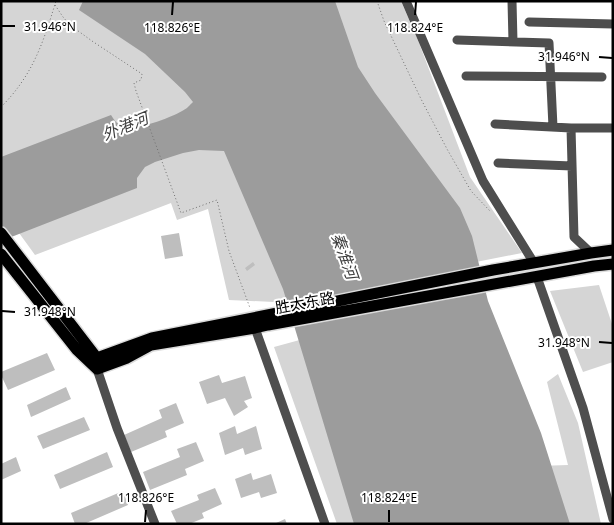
<svg xmlns="http://www.w3.org/2000/svg" width="614" height="525" font-family="'Noto Sans','Noto Sans SC',sans-serif">
<rect width="100%" height="100%" fill="#fff"/>
<!-- green -->
<path fill="#d5d5d5" d="M1,1H401L419,43L470,177L522,253L274,302L229,300L208,209L177,220L171,203L35,255L1,208Z
M599,285L613,327V362L583,372L550,291Z
M307,338L354,472L568,465L547,382L558,374L578,423L601,524H337L274,347Z"/>
<!-- water -->
<path fill="#9c9c9c" d="M83,1H335L358,67L375,93L460,208L472,236L488,301L541,433L570,524H354L283,289L224,151L199,150L183,153L155,162L145,167L137,178V188L1,241V157L111,115C114,120 117,124 122,126C135,132 176,116 187,108C188,107 192,103 193,102L185,92L145,54L79,10Z"/>
<!-- building -->
<path fill="#bebebe" d="M179,233L183,256L165,259L161,236Z
M253,262L255,265L247,271L245,268Z
M47,353L55,370L8,390L1,375V372Z
M219,375L222,383L245,376L252,398L244,401L248,407L234,416L225,398L207,404L199,382Z
M66,387L71,399L31,417L27,405Z
M176,403L184,423L165,431L167,437L131,452L124,435L162,418L159,410Z
M84,417L90,430L43,449L37,436Z
M235,426L237,434L256,426L262,449L245,455L243,448L225,455L219,433Z
M196,442L204,461L185,469L187,475L150,490L143,472L180,457L177,449Z
M107,452L113,467L60,489L54,475Z
M16,457L21,471L1,480V464Z
M251,473L253,480L271,474L277,493L261,498L259,492L241,498L235,479Z
M215,488L222,504L202,513L204,518L189,524H177L171,511L199,500L197,495Z
M123,491L128,505L84,524H75L71,513Z
M285,519L287,524H274Z"/>
<g fill="none" stroke-linecap="round" stroke-linejoin="round">
<!-- major casing -->
<g stroke="#dbdbdb" stroke-width="14">
<path id="major" d="M1,233L97,358L152,338L493,270L591,253L613,250
M1,254L77,350L97,369L127,358L151,345L255,328L268,325L594,266L613,264"/>
</g>
<!-- path -->
<path stroke="#707070" stroke-width="1" stroke-dasharray="1 2.5" stroke-linecap="butt" d="M377,1L384,21L421,99L447,149L471,191L490,211
M55,5L63,17L70,25L92,41L142,74L141,80L134,83L136,91L181,213L217,200L229,251L250,308
M1,107C33,75 43,43 56,1"/>
<!-- minor -->
<path stroke="#4e4e4e" stroke-width="9" d="M406,1L483,181L534,263
M512,1L513,42
M529,22L613,24
M457,40L549,43L553,127
M466,76L602,77
M495,124L571,128
M498,163L572,166
M591,253L574,237L571,128H613
M537,277L583,408L613,519
M254,322L255,328L325,524
M97,365V369L117,428L155,524"/>
<!-- major -->
<use href="#major" stroke="#000" stroke-width="11"/>
</g>
<!-- ticks -->
<path fill="none" stroke="#000" stroke-width="2" d="M172,15L173,2M415,15L416,2M2,26H15M599,57L612,58M2,311L15,312M599,342L612,343M145,522L146,510M389,522V510"/>
<g text-anchor="middle" stroke-width="4" stroke-linejoin="round" paint-order="stroke">
<!-- street labels -->
<g font-size="15" fill="#000" stroke="#fff">
<text transform="translate(305 303) rotate(-10)" y="5">胜太东路</text>
</g>
<!-- water labels -->
<g font-size="16" font-style="italic" fill="#3d3d3d" stroke="#fff">
<text transform="translate(125 126) rotate(-22)" y="6">外港河</text>
<text transform="translate(345 256) rotate(70)" y="6">秦淮河</text>
</g>
</g>
<g font-size="12" text-anchor="middle" fill="#000" stroke="#fff" stroke-width="4" stroke-linejoin="round" paint-order="stroke">
<text x="50" y="31">31.946°N</text>
<text x="172" y="32">118.826°E</text>
<text x="415" y="32">118.824°E</text>
<text x="564" y="61">31.946°N</text>
<text x="50" y="316">31.948°N</text>
<text x="564" y="347">31.948°N</text>
<text x="146" y="502">118.826°E</text>
<text x="389" y="502">118.824°E</text>
</g>
<!-- border -->
<rect width="614" height="525" fill="none" stroke="#000000" stroke-width="5"/>
</svg>
